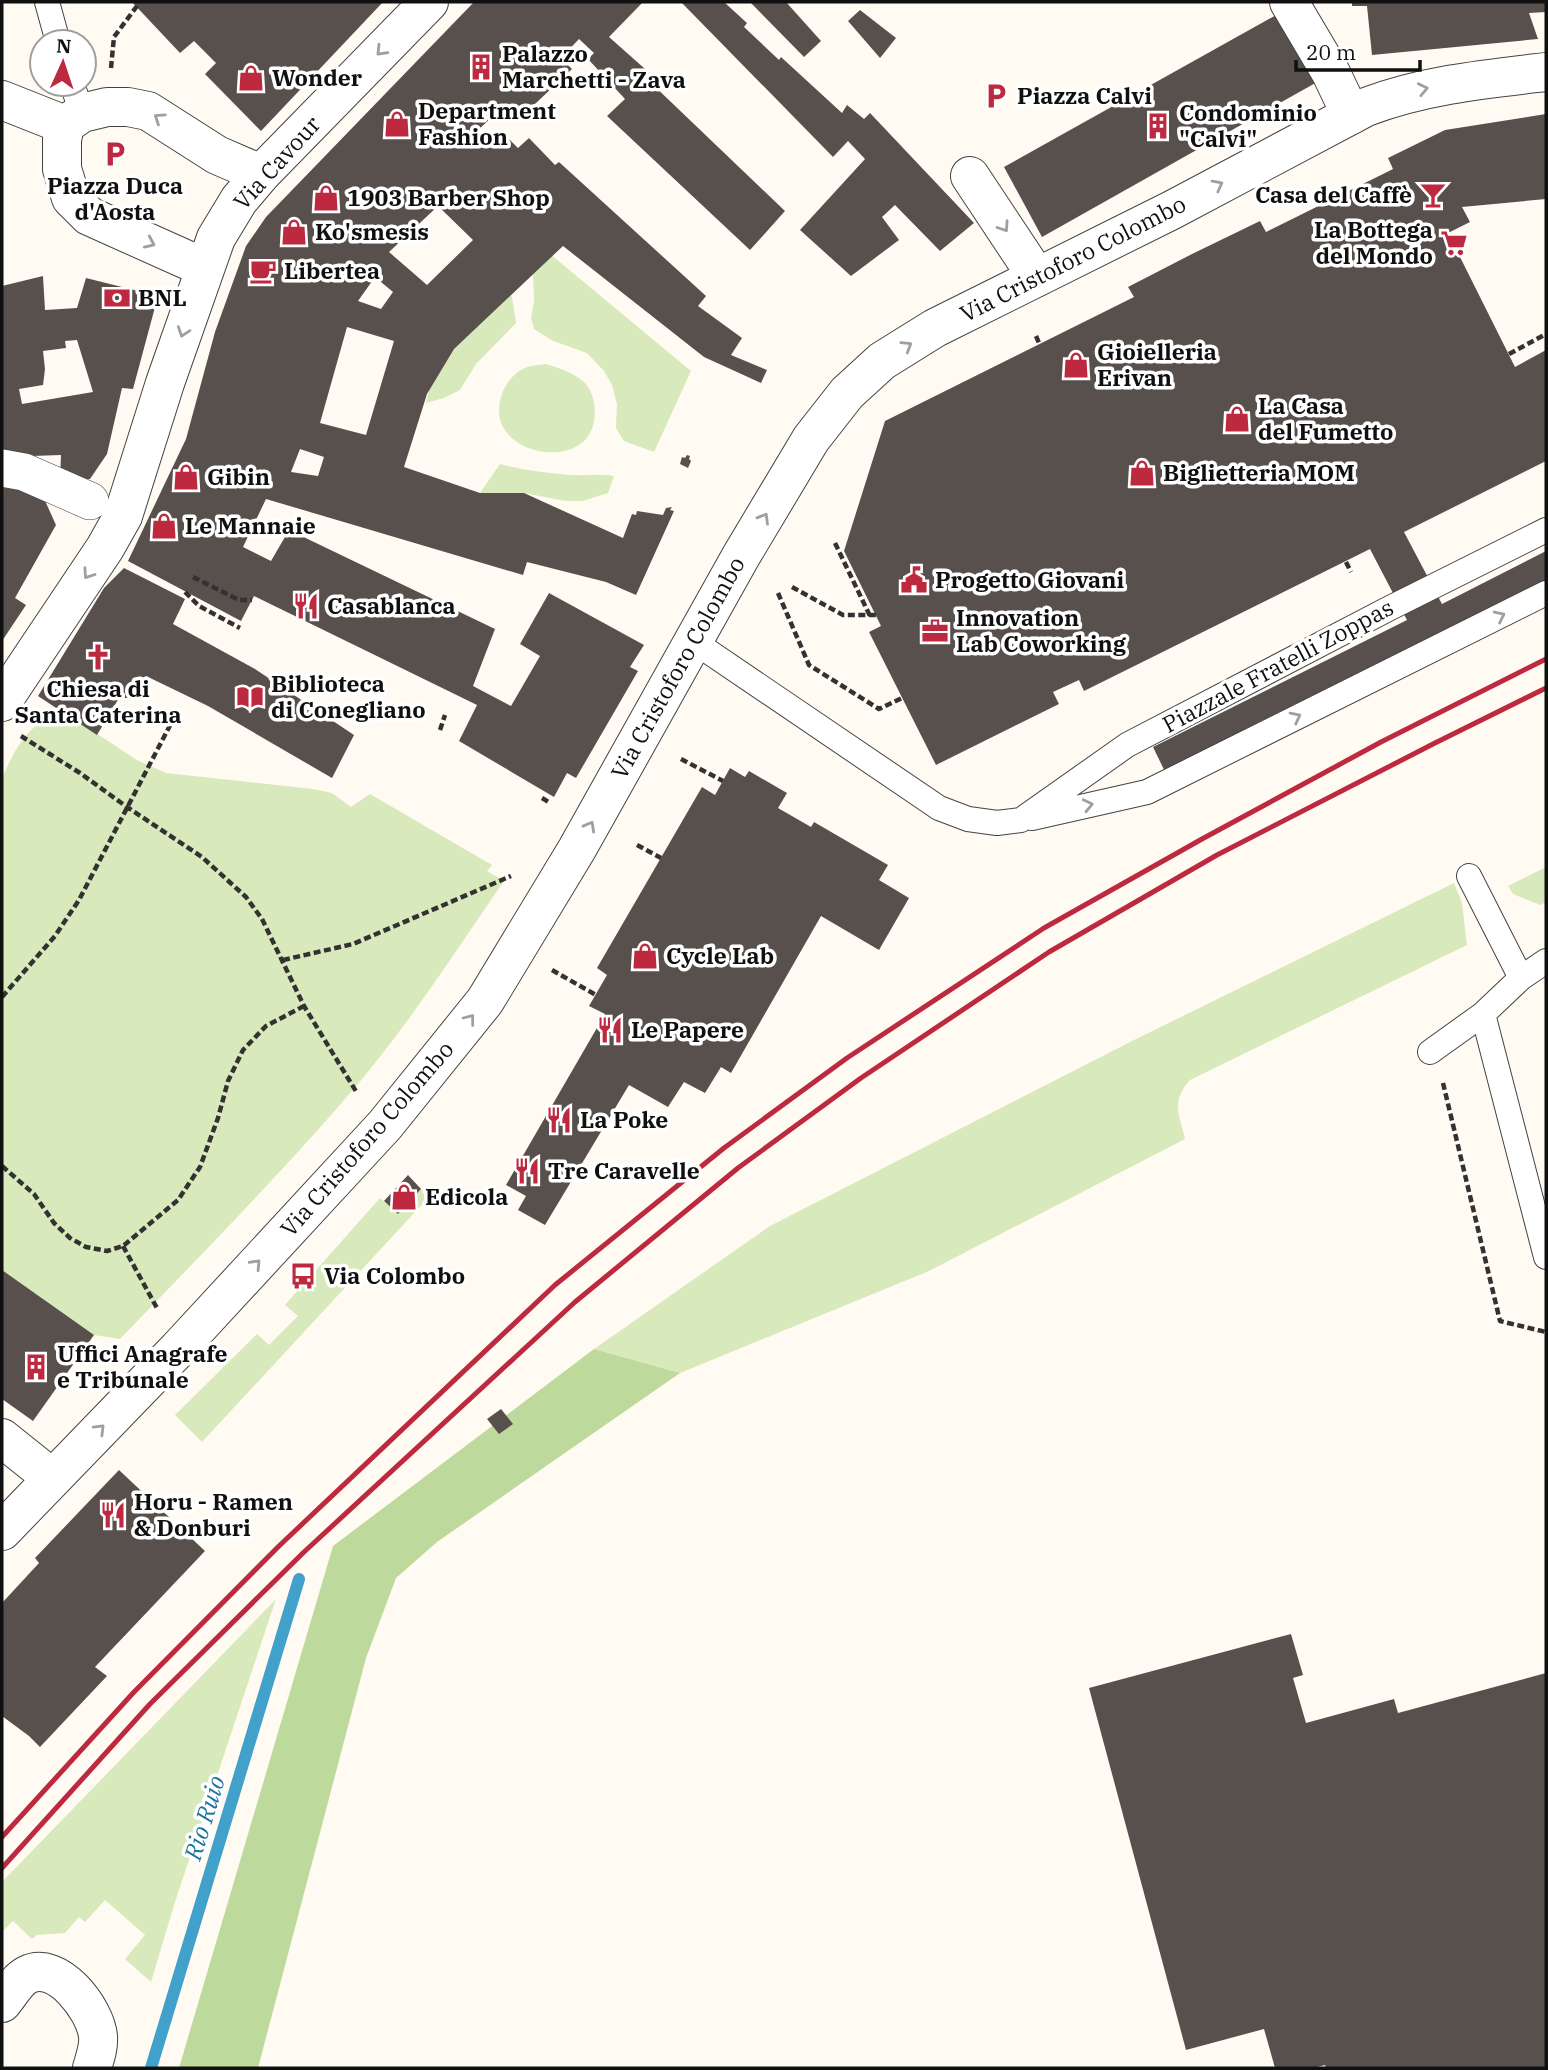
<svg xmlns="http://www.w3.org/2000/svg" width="1548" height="2070" font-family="'IBM Plex Serif',serif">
<rect width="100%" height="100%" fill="#fffbf3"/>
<!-- green -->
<path fill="#d8e9bc" d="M550,254L691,371L654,452L624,441L616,428L617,404L612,385L604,371L587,353L553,341L534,329L531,318L534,301L533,271Z
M507,291L512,297L516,323L476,364L460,390L444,398L426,403L431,383L450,348Z
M546,364C559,368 575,373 585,383C599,399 599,433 579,445C556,460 516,451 503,427C492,407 505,376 525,368C531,365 540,365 546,364Z
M500,464C523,470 546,473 570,475C585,476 599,473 614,476L608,493L583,501H565L524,493H480Z
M49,717L79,722L137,760L166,773L313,789L332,793L351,807L370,794L492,865L487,871L504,881C453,955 404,1032 345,1099C273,1182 196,1260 120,1339L94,1335L2,1270V779C13,753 24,730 49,717Z
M1546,867V902L1540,905L1513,894L1508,886Z
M1454,883L1462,903L1467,945L1190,1080C1171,1102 1179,1113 1185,1139L929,1271L680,1373L594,1349L770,1226L1134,1040Z
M421,1189L429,1197L202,1442L175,1415L257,1334L269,1345L298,1316L285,1305L380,1198L398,1214Z
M276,1599L175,1902L151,1982L125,1959L145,1935L105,1900L85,1922L79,1917L65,1933L37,1935L32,1939L13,1921L2,1932V1882Z"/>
<!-- forest -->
<path fill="#bed99c" d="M594,1349L680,1373L437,1542L396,1578L366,1658L258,2068H179L333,1546Z"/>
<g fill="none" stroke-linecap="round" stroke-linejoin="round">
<!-- stream -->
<path stroke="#41a1ca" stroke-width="12" d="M151,2068L299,1579"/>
</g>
<!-- building -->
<path fill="#58504c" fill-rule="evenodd" d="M132,2H383L261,131L205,74L216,63L194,41L180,53Z
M474,2H643L609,37L653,76L648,80L785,211L750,250L607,116L625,99L588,59L594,53L579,39L561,58L572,69L517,121L503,107L478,130L492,143L502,132L518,148L529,138L555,165L559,162L706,296L698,306L742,338L731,355L767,370L761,383L704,357L563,246L454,349L427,394L404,467L480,493H524L623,538L632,514L636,515L637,511L663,515L666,508L672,507L670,510L674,511L636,595L606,582L527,562L523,575L266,499L243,547L271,561L289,530L495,629L473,686L511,706L540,656L520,644L549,593L644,645L630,667L638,671L576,778L567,773L554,797L459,741L477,705L254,596L241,621L128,561L186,439L215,332L246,246L266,217ZM438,206L473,240L427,285L389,252ZM375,277L393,292L381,309L358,301ZM347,327L394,341L366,435L320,423ZM300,449L324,457L318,476L291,472Z
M681,2H724L747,23L744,27L779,60L781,57L842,113L847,105L864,119L870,113L974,223L940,251L895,205L882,217L899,240L851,276L800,230L865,159L848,141L833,157Z
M750,2H786L821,41L804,57Z
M1352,2H1546V12L1529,13L1538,39L1372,55L1367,6H1352Z
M860,10L896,38L880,58L848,21Z
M1278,14L1319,81L1042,237L1004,167Z
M1546,114V199L1462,207L1470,222L1448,233L1515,367L1546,350V461L1404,532L1442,604L1546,551V592L1170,782L1153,747L1407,620L1370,549L1084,691L1079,680L1053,692L1059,704L936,765L869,632L881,626L844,551L885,421L1134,297L1128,287L1192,254L1260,221L1266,232L1383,174L1393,169L1388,158L1445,130Z
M43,276L45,310L77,308L86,278L158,296L133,389L122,388L107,454L90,479L60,480L61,455L2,457V286ZM77,340L93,392L22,404L19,389L43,385L45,369L43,351L66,348L65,341Z
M687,455L690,456L689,459L691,461L688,468L680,464L682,457L685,458Z
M2,483L42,494L56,525L15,598L26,605L2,641Z
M124,568L185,599L173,624L255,669L354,735L332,778L208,706L146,676L133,698H119L97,735L38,696L104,588Z
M730,768L745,777L749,771L787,793L778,808L811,827L814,822L888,865L879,880L909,898L879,950L821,916L731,1073L721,1067L705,1093L684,1082L668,1107L629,1085L545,1225L518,1210L526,1196L506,1185L605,1014L589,1006L607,975L597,968L702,787L715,795Z
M408,1175L421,1189L398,1214L384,1201Z
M2,1270L94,1335L33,1421L2,1399Z
M501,1409L513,1424L499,1434L487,1419Z
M119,1470L205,1551L95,1667L107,1676L40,1747L29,1736L2,1716V1603L39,1563L35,1558Z
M1291,1634L1303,1675L1293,1678L1306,1723L1394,1699L1398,1713L1546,1673V2068H1326L1325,2065L1314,2068H1275L1264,2029L1186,2050L1089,1688Z"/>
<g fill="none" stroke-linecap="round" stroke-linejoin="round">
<!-- service casing -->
<g stroke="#434343" stroke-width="26">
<path id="service" d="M47,2L58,42
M72,84L82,113
M693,641L939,808L968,819L997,823L1021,820L1127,745L1390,608L1546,530
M1032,818L1147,792L1546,593
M1469,876L1521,978
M1483,1014L1546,1257
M1430,1052L1483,1014L1521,978L1546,961"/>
</g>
<!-- pedestrian casing -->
<g stroke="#434343" stroke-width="38">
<path id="pedestrian" d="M2,468L24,472L90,501"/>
</g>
<!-- minor casing -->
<g stroke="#434343" stroke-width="40">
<path id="minor" d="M1289,2L1331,73L1351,115
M2,100L65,125
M970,176L1037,277
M205,268L89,216L71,198L62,169V140L65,125L82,113L107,107H128L148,111L217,155L261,174
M2,1438L52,1478
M2,2003C9,1995 17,1980 27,1975C57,1959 95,2009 98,2036C99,2047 95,2058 92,2068"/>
</g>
<!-- tertiary casing -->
<g stroke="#434343" stroke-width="40">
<path id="tertiary" d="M2,702L105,548L123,516L165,383L216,238L239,200L261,174L429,2
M2,1531L178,1349L385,1125L485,1001L577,849L741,556L811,439L847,393L882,361L935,328L1172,210L1366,107C1424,85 1485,79 1546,72"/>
</g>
<!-- path -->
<path stroke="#323232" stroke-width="4.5" stroke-dasharray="7 3.5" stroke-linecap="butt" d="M111,68L114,37L137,6
M1036,336L1039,343
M1509,354L1546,334
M835,543L870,616
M1346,562L1351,572
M193,577L239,600H252
M792,587L843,615H876
M185,592L199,606L240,628
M778,593L809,665L879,709L902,698
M440,730L445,715
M21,736L80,773L127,807L202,857L246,897L262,919L304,1006L357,1093
M681,759L723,781
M542,798L550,803
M637,845L661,858
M283,960L353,944L511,876
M552,970L596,995
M2,997L55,936L79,900L177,712
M1443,1083L1500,1321L1546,1332
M2,1166L34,1194L54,1223L70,1238L86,1247L107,1251L123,1246L178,1200L200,1167L218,1118L228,1081L243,1050L266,1026L304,1006
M123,1246L158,1310"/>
<!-- service -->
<use href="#service" stroke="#fff" stroke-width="24"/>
<!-- pedestrian -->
<use href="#pedestrian" stroke="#fff" stroke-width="37"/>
<!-- minor -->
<use href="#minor" stroke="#fff" stroke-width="38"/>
<!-- tertiary -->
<use href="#tertiary" stroke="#fff" stroke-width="38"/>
<!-- rail -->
<path stroke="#bd2a40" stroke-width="5" d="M2,1837L134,1692L279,1546L555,1285L724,1148L847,1058L1044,928L1202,839L1381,742L1546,659
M2,1868L150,1704L304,1552L575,1302L738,1168L861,1078L1049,952L1217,855L1435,743L1546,688"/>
</g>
<!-- one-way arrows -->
<defs><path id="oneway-chevron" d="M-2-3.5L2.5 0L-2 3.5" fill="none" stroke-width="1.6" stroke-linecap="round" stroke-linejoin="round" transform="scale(1.75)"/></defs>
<g stroke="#9f9f9f">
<use href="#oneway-chevron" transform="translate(381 51) rotate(134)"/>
<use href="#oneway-chevron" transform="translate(1423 89) rotate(-12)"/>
<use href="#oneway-chevron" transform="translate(159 118) rotate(-146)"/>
<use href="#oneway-chevron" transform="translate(1218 185) rotate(-28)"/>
<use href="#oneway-chevron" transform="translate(1004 227) rotate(56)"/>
<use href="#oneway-chevron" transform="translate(150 243) rotate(24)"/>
<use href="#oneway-chevron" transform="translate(183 332) rotate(109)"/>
<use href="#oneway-chevron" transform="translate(907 346) rotate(-32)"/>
<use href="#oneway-chevron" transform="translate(764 518) rotate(-59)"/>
<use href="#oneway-chevron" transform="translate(88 574) rotate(124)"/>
<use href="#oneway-chevron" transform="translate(1500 616) rotate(-26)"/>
<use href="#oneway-chevron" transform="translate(1296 717) rotate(-27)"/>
<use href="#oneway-chevron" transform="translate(1088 805) rotate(-13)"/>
<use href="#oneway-chevron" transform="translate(590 826) rotate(-61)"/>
<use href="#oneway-chevron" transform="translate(470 1019) rotate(-52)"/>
<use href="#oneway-chevron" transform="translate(256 1264) rotate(-47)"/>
<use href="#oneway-chevron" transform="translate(100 1429) rotate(-45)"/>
</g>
<!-- icons -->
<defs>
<g id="building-bare" transform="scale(2.1)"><path d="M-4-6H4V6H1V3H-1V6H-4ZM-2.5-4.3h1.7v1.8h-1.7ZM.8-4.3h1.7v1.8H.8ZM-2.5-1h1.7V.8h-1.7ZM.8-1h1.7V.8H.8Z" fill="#bd2a40" stroke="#fff" stroke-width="2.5" paint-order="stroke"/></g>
<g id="shop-bare" transform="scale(2.1)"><path d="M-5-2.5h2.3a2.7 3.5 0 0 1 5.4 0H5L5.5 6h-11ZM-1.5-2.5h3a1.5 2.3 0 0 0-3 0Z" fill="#bd2a40" stroke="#fff" stroke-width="2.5" paint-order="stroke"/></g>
<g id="parking-bare" transform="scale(2.1)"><path d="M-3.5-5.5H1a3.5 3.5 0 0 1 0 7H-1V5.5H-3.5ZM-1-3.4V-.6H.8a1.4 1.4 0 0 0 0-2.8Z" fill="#bd2a40" stroke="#fff" stroke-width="2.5" paint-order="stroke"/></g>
<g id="bar-bare" transform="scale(2.1)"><path d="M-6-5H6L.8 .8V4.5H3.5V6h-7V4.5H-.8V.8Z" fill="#bd2a40" stroke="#fff" stroke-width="2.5" paint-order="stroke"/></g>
<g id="supermarket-bare" transform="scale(2.1)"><path d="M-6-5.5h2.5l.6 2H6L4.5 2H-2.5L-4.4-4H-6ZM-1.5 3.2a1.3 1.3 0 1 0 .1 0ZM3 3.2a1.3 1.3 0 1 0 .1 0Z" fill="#bd2a40" stroke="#fff" stroke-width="2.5" paint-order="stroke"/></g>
<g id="cafe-bare" transform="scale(2.1)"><path d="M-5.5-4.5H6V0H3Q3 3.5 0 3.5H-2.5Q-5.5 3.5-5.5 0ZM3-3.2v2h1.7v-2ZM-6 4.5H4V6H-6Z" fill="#bd2a40" stroke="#fff" stroke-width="2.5" paint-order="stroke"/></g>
<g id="bank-bare" transform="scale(2.1)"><path d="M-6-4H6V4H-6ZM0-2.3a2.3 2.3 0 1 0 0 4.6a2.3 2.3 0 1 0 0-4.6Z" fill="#bd2a40" stroke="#fff" stroke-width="2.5" paint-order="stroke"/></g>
<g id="civic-bare" transform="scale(2.1)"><path d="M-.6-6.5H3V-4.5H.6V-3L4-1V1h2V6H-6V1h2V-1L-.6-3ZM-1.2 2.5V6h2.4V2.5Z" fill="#bd2a40" stroke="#fff" stroke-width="2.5" paint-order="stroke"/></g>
<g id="restaurant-bare" transform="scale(2.1)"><path d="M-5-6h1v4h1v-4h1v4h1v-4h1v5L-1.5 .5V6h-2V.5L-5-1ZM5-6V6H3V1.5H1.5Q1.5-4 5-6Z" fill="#bd2a40" stroke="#fff" stroke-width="2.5" paint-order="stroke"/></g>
<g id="office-bare" transform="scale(2.1)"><path d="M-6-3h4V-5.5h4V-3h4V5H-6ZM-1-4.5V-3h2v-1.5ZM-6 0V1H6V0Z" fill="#bd2a40" stroke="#fff" stroke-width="2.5" paint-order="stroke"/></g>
<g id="church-bare" transform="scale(2.1)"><path d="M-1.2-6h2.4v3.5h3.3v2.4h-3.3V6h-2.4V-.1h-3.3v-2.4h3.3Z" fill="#bd2a40" stroke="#fff" stroke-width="2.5" paint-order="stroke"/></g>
<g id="library-bare" transform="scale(2.1)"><path d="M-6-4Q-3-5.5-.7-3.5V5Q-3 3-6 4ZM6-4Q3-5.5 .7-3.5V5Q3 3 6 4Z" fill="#bd2a40" stroke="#fff" stroke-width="2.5" paint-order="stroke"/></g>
<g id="bus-bare" transform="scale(2.1)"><path d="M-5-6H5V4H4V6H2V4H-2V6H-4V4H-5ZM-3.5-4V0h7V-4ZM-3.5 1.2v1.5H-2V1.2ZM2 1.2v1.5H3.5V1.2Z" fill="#bd2a40" stroke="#fff" stroke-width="2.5" paint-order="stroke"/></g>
</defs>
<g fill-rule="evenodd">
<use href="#building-bare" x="481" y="67"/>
<use href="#shop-bare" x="251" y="78"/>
<use href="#parking-bare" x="996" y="96"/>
<use href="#shop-bare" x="397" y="124"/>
<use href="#building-bare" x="1158" y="126"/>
<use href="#parking-bare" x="115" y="154"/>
<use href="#bar-bare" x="1433" y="195"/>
<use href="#shop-bare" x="326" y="198"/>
<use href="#shop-bare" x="294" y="232"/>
<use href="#supermarket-bare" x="1454" y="243"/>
<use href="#cafe-bare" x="263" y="271"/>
<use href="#bank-bare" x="117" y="298"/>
<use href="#shop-bare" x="1076" y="365"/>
<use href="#shop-bare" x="1237" y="419"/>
<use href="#shop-bare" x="1142" y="473"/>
<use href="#shop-bare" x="186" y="477"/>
<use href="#shop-bare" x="164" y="526"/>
<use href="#civic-bare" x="914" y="580"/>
<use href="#restaurant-bare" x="306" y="606"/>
<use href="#office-bare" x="935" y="631"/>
<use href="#church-bare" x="98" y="657"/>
<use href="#library-bare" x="250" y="697"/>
<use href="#shop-bare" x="645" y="956"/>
<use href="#restaurant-bare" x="610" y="1030"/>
<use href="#restaurant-bare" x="559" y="1120"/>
<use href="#restaurant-bare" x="527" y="1171"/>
<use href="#shop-bare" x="404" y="1197"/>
<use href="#bus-bare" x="303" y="1276"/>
<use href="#building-bare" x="36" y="1367"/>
<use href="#restaurant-bare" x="113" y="1515"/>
</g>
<g text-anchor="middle" stroke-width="7" stroke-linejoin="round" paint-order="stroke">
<!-- poi labels -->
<g font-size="23" font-weight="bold" fill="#101010" stroke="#fff" text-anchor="start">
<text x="502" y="62">Palazzo<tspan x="502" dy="26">Marchetti - Zava</tspan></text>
<text x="272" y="86">Wonder</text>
<text x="1017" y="104">Piazza Calvi</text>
<text x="418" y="119">Department<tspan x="418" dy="26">Fashion</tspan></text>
<text x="1179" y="121">Condominio<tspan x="1179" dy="26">"Calvi"</tspan></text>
<text x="115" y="194" text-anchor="middle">Piazza Duca<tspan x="115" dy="26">d'Aosta</tspan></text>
<text x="1412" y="203" text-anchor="end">Casa del Caffè</text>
<text x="347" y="206">1903 Barber Shop</text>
<text x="1433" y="238" text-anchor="end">La Bottega<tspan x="1433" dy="26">del Mondo</tspan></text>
<text x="315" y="240">Ko'smesis</text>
<text x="284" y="279">Libertea</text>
<text x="138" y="306">BNL</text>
<text x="1097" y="360">Gioielleria<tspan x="1097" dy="26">Erivan</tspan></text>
<text x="1258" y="414">La Casa<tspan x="1258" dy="26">del Fumetto</tspan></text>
<text x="1163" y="481">Biglietteria MOM</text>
<text x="207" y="485">Gibin</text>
<text x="185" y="534">Le Mannaie</text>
<text x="935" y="588">Progetto Giovani</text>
<text x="327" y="614">Casablanca</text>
<text x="956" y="626">Innovation<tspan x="956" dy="26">Lab Coworking</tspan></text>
<text x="271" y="692">Biblioteca<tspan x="271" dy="26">di Conegliano</tspan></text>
<text x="98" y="697" text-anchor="middle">Chiesa di<tspan x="98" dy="26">Santa Caterina</tspan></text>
<text x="666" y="964">Cycle Lab</text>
<text x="631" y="1038">Le Papere</text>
<text x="580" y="1128">La Poke</text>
<text x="548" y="1179">Tre Caravelle</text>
<text x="425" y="1205">Edicola</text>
<text x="324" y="1284">Via Colombo</text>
<text x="57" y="1362">Uffici Anagrafe<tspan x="57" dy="26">e Tribunale</tspan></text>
<text x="134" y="1510">Horu - Ramen<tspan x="134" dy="26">&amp; Donburi</tspan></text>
</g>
<!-- street labels -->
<g font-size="23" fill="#101010" stroke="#fff">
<text transform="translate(277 163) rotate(-48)" y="8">Via Cavour</text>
<text transform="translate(1073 259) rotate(-27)" y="8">Via Cristoforo Colombo</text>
<text transform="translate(1278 666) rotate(-28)" y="8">Piazzale Fratelli Zoppas</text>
<text transform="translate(678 668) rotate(-61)" y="8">Via Cristoforo Colombo</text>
<text transform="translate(367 1139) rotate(-49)" y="8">Via Cristoforo Colombo</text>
</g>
<!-- water labels -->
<g font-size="24" font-style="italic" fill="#1b73a0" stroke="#fff">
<text transform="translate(205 1818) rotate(-73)" y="8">Rio Ruio</text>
</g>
</g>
<!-- border -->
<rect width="1548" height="2070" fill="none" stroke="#101010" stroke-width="7"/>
<!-- north arrow -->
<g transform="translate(63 63) rotate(3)"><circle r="33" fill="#ffffff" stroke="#9f9f9f" stroke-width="2"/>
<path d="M0-5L12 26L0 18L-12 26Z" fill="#bd2a40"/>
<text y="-10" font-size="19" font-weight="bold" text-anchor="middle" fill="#101010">N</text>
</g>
<!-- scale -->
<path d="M1296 60v10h124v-10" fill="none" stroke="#101010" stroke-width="3.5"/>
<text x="1306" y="60" font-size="21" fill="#101010" stroke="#ffffff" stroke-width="5" paint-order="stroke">20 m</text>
</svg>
